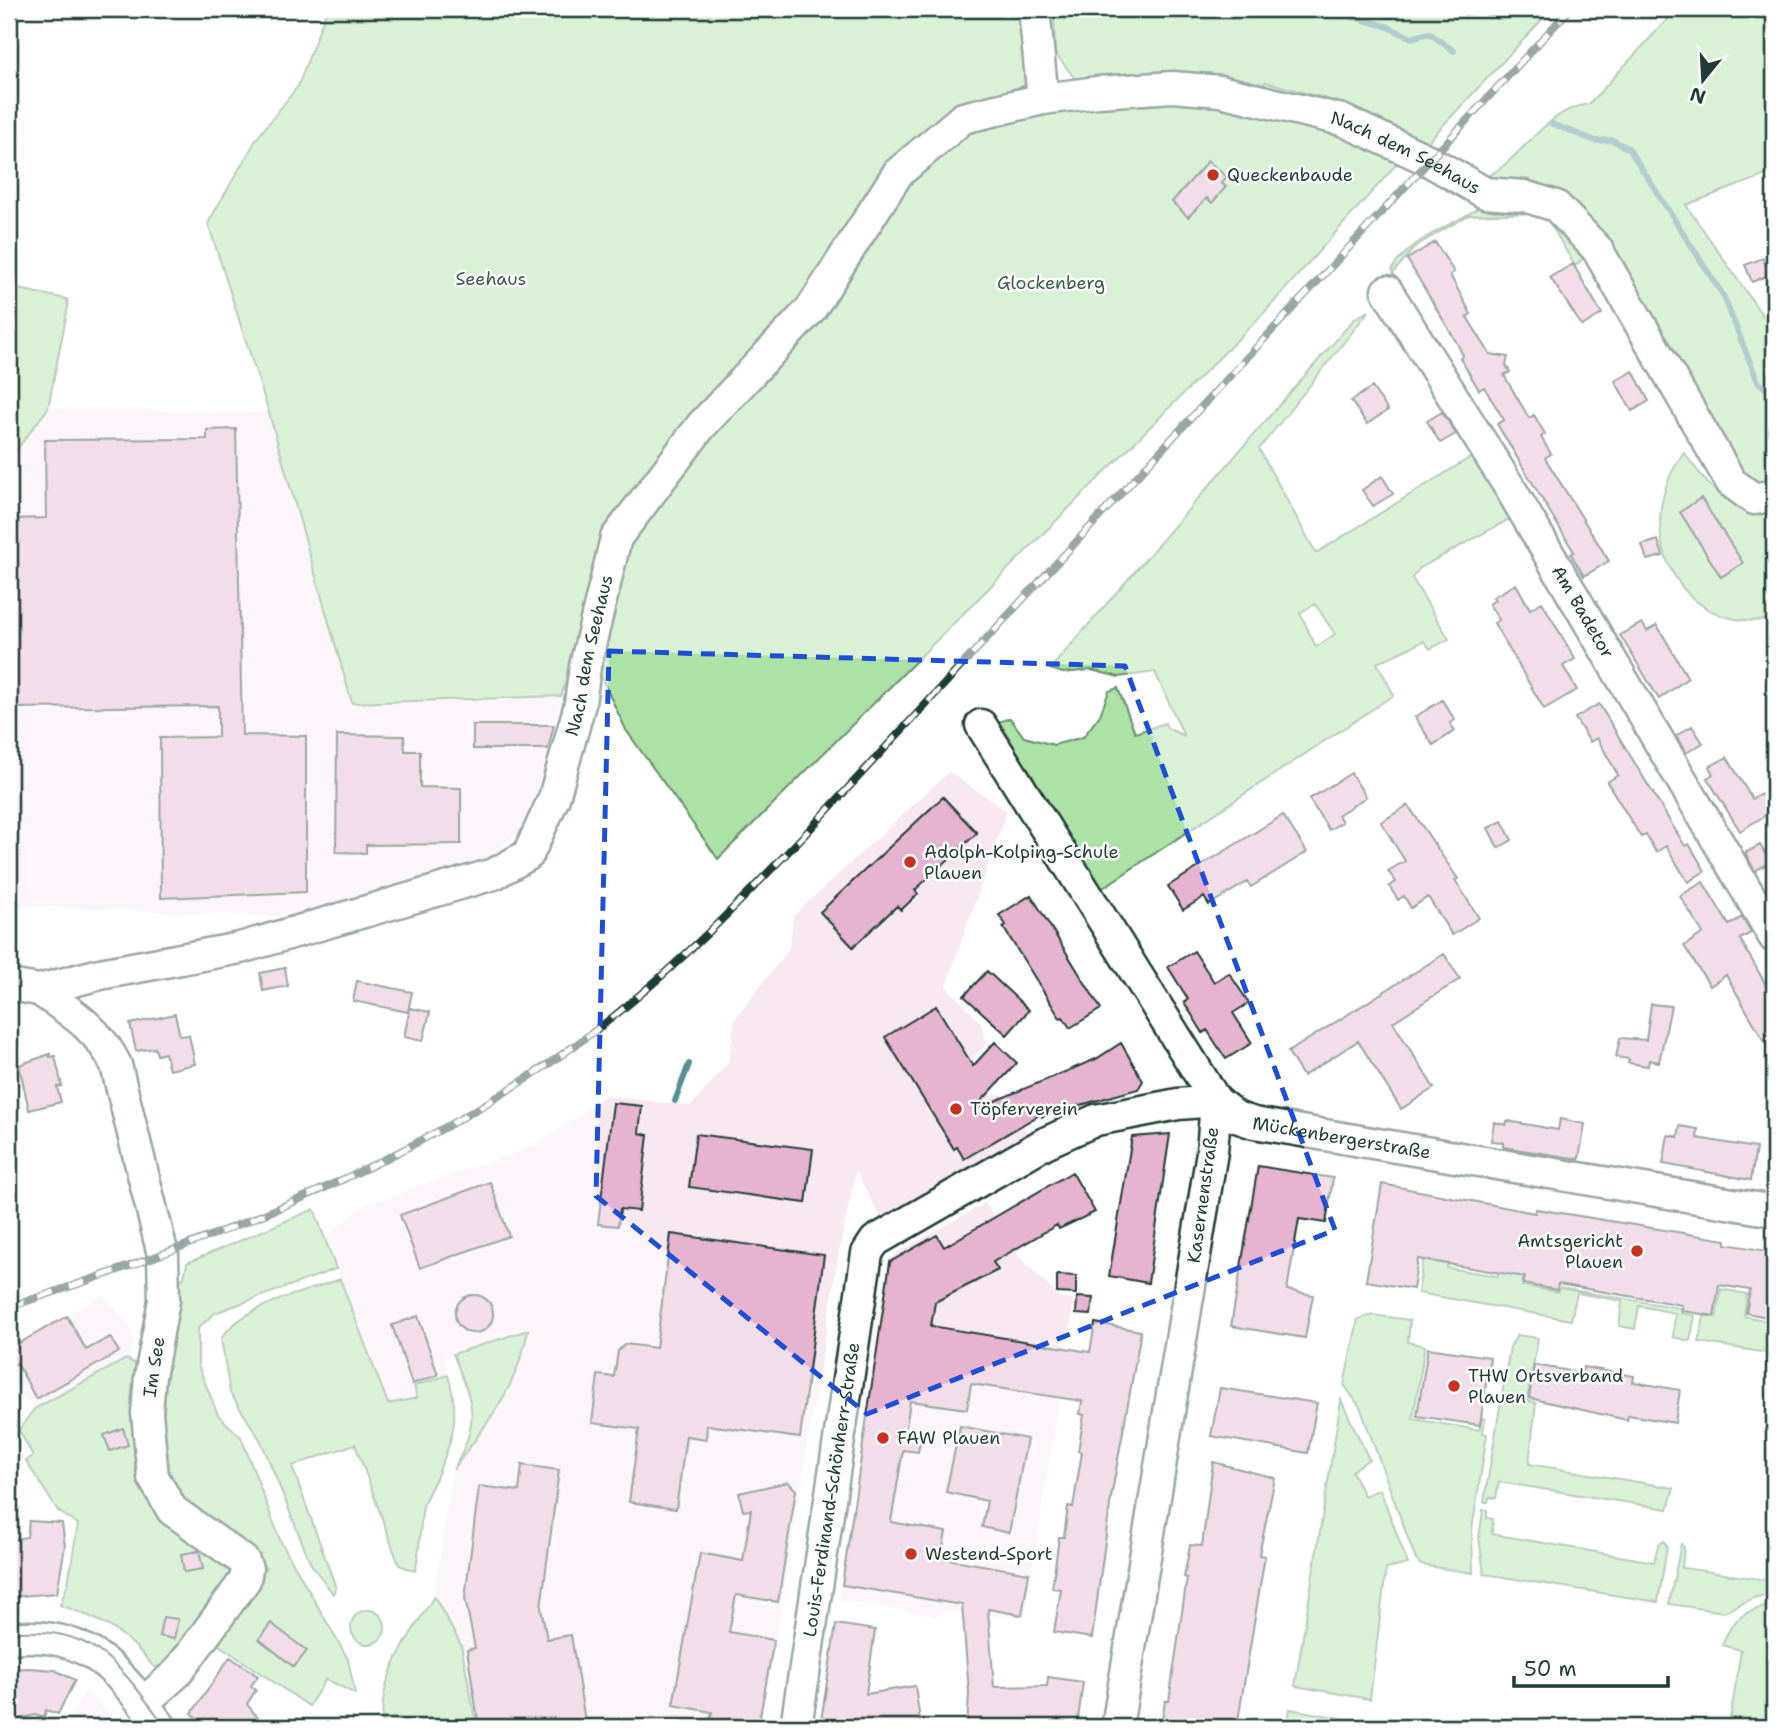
<svg xmlns="http://www.w3.org/2000/svg" width="1783" height="1736" font-family="'Shantell Sans',sans-serif">
<rect width="100%" height="100%" fill="#fff"/>
<filter id="ink" filterUnits="userSpaceOnUse"><feTurbulence type="fractalNoise" baseFrequency=".0143" numOctaves="2"/><feDisplacementMap in="SourceGraphic" scale="14" xChannelSelector="R" yChannelSelector="G"/><feConvolveMatrix kernelMatrix="1 2 1 2 8 2 1 2 1" color-interpolation-filters="sRGB"/></filter>
<g filter="url(#ink)">
<!-- built -->
<path fill="#f8e8f1" d="M48,408L269,413L352,703L561,696L529,822L485,863L317,918L9,905V460Z
M949,772L1007,811L946,986L981,1023L987,1043L964,1067L985,1095H1003L1029,1135L881,1219L856,1171L840,1246L761,1727H477L461,1645L434,1596L453,1470L506,1398L528,1331L444,1357L448,1375L414,1386L418,1398L388,1405L325,1238L363,1206L540,1144L605,1096L691,1106L728,1063L735,1019L789,949L793,916Z
M985,1203L1020,1257L1059,1297L1074,1300L1025,1618L939,1611L937,1616L839,1600L890,1262L895,1254Z
M103,1295L130,1326L135,1341L126,1359L34,1409L18,1389L9,1391V1347Z
M85,1690L109,1714L119,1727H66Z"/>
<!-- green -->
<path fill="#ace2a5" stroke="#66906c" stroke-width="2" fill-rule="evenodd" d="M327,9H1022L1025,85L960,106L805,298L617,518L561,696L352,703L269,413L208,223L257,138L298,86Z
M1054,9H1552L1422,148C1380,110 1320,97 1266,82L1261,90L1081,86L1055,53Z
M1677,9H1774V172L1686,205L1774,332V490L1747,486L1587,231L1473,182C1519,170 1539,110 1589,104Z
M1180,90L1371,138L1403,157L1264,313L718,859L626,730L593,660L623,542L700,436L831,294L927,160L969,122Z
M1490,199C1523,201 1554,202 1576,230C1582,238 1587,245 1588,254L1575,266L1544,213L1469,215L1416,246L1393,273L1399,283L1394,281L1392,269C1417,232 1458,226 1490,199Z
M9,287L67,299L68,307L48,408L9,460Z
M1369,311L1259,449L1316,553L1476,454L1513,517L1420,568L1412,578L1449,639L1430,649L1424,641L1377,663L1394,695L1101,889L999,722L1010,718L1024,737L1054,745L1083,737L1100,715L1109,691L1118,688L1135,733L1165,723L1167,728L1184,736L1155,672L1119,677L1091,670L1063,673L1050,669L1355,318ZM1315,604L1335,634L1316,647L1300,613Z
M1684,453C1710,486 1728,517 1774,507V619C1678,636 1627,528 1684,453Z
M314,1209L336,1269L215,1313L198,1328V1365L218,1415L241,1437L281,1542L348,1659L355,1694L326,1679L309,1706L210,1639L266,1568C221,1536 166,1505 156,1446L174,1287L184,1277L187,1263Z
M1426,1240L1449,1244L1447,1268L1498,1276L1501,1253L1526,1257L1522,1286L1557,1292L1560,1288L1680,1308L1681,1313L1695,1316L1690,1341L1673,1337L1675,1313L1639,1306L1635,1329L1619,1326L1622,1301L1577,1293L1571,1320L1418,1293Z
M340,1279L388,1404L417,1398L414,1386L448,1375C461,1418 453,1437 436,1478C432,1487 425,1497 423,1507C419,1529 421,1550 415,1571L399,1565L355,1444L292,1466L336,1588L333,1594L311,1564L261,1441L230,1393L221,1339C242,1305 303,1293 340,1279Z
M1721,1289L1747,1294L1744,1316L1774,1322V1354L1699,1342L1704,1316L1716,1317Z
M1373,1315L1410,1320L1408,1342L1425,1346L1413,1419L1479,1430L1482,1418L1485,1419L1483,1433L1487,1434L1472,1530L1473,1573L1421,1565L1416,1560L1360,1407L1344,1385L1358,1319Z
M528,1330C516,1391 488,1421 453,1470C481,1419 474,1406 453,1354Z
M1517,1335L1538,1338L1527,1400L1536,1403L1529,1464L1674,1488L1668,1509L1499,1482L1496,1498L1489,1497L1488,1502H1484L1510,1347Z
M126,1359L149,1370L146,1455L237,1574L168,1664L154,1667C125,1631 103,1620 60,1605L68,1583L78,1524L58,1511L26,1461L33,1456L19,1430L34,1409Z
M1341,1400L1369,1459L1352,1471L1364,1496L1380,1489L1408,1564L1386,1569L1370,1699L1295,1686Z
M1483,1510H1487V1518L1493,1519L1492,1534L1654,1562L1658,1545L1664,1541L1667,1547L1658,1602L1484,1574L1479,1538Z
M1681,1544L1684,1547L1682,1568L1774,1581V1595L1756,1597L1724,1612L1669,1604Z
M434,1596L461,1645L477,1727H383C377,1675 409,1639 434,1596Z
M1774,1605V1727H1729L1741,1650L1722,1645C1733,1617 1745,1610 1774,1605Z
M351 1627a17 17 0 1 1 34 0a17 17 0 1 1-34 0Z
M1290,1709L1368,1723L1367,1727H1287Z"/>
<g fill="none" stroke-linecap="round" stroke-linejoin="round">
<!-- stream -->
<path stroke="#549094" stroke-width="6" d="M1324,9L1386,26L1412,38L1429,33L1454,51
M1552,124L1596,141L1612,140L1629,149L1723,295L1758,382L1774,395
M675,1101L689,1064"/>
</g>
<!-- building -->
<path fill="#e6b3d0" stroke="#1f3d34" stroke-width="2" d="M1208,161L1227,177L1221,183L1226,187L1212,203L1207,198L1188,217L1172,202Z
M1435,242L1454,272L1450,275L1471,314L1467,317L1490,354L1508,357L1506,365L1510,372L1504,375L1529,418L1534,415L1545,434L1541,437L1551,454L1545,458L1609,561L1584,576L1571,554L1574,552L1497,424L1504,420L1484,387L1479,390L1460,358L1463,356L1458,345L1407,259Z
M1763,258L1769,275L1752,282L1745,265Z
M1573,264L1602,314L1582,326L1550,277Z
M1633,371L1649,401L1632,411L1615,381Z
M1372,387L1388,410L1367,424L1351,401Z
M1442,412L1456,434L1440,443L1427,421Z
M236,429L242,735L306,736V892L161,898L160,738L218,737V706L9,708V519L46,518L45,440L207,439V430Z
M1382,476L1393,494L1373,506L1362,490Z
M1701,498L1743,563L1721,577L1680,512Z
M1658,540L1663,556L1647,560L1642,545Z
M1516,584L1530,609L1542,602L1575,659L1563,666L1577,690L1544,709L1494,623L1499,620L1489,604L1495,600L1493,597Z
M1642,623L1647,631L1657,625L1688,678L1659,699L1620,635Z
M1442,700L1455,720L1450,723L1455,731L1433,745L1415,717Z
M1599,704L1685,846L1689,844L1705,871L1688,882L1666,846L1656,852L1646,835L1641,837L1607,782L1618,775L1597,738L1590,742L1575,718Z
M473,725H554L548,749H473Z
M1692,726L1703,743L1686,753L1676,736Z
M337,735L404,736L405,751H420V787L461,788V844L366,845V853L336,852Z
M1727,757L1752,799L1761,794L1771,812L1740,831L1707,778L1713,774L1709,767Z
M1351,773L1366,797L1338,815L1342,822L1329,830L1309,799Z
M943,797L977,833L915,890L918,894L901,910L897,906L853,947L820,912Z
M1408,805L1458,879L1455,880L1479,918L1452,935L1428,897L1411,908L1404,896L1398,900L1389,886L1396,882L1388,871L1405,861L1381,822Z
M1283,815L1307,852L1251,887L1247,882L1209,905L1204,897L1183,910L1168,886Z
M1502,821L1512,840L1498,848L1488,828Z
M1760,845L1770,862L1755,871L1745,853Z
M1703,882L1729,925L1742,917L1751,933L1740,939L1774,999V1058L1726,975L1710,986L1684,946L1703,933L1680,896Z
M1031,895L1101,1009L1070,1028L1063,1017L1060,1018L1003,927L1006,925L999,915Z
M1194,951L1214,982L1229,973L1249,1003L1233,1013L1252,1043L1226,1059L1207,1030L1203,1033L1184,1002L1188,999L1168,967Z
M1444,954L1460,979L1393,1022L1434,1088L1401,1109L1358,1041L1303,1076L1288,1052Z
M285,968L288,986L263,991L260,973Z
M987,971L1029,1010L1007,1035L964,996Z
M357,981L412,992L408,1012L353,1001Z
M1651,1004L1671,1006L1659,1062L1649,1060L1648,1066L1628,1063L1629,1059L1616,1057L1620,1038L1646,1040Z
M936,1006L973,1066L995,1042L1017,1063L973,1110L1096,1059L1121,1043L1143,1081L1138,1089L1070,1108L1069,1105L1042,1117L1041,1114L964,1159L957,1147L954,1149L885,1037Z
M410,1008L430,1012L423,1041L404,1037Z
M175,1014L180,1036L189,1035L195,1064L169,1070L165,1053L157,1055L155,1048L136,1051L130,1024Z
M50,1054V1057L55,1056L62,1086L57,1087L61,1102L29,1110L19,1065Z
M613,1103L642,1106L639,1133L648,1135L639,1211L620,1209L618,1226L598,1224Z
M1560,1119L1585,1124L1579,1159L1503,1147V1142L1491,1141L1494,1122L1506,1125L1507,1121L1558,1130Z
M1680,1126L1698,1129L1697,1138L1756,1148L1751,1180L1663,1164L1668,1135L1678,1137Z
M696,1134L813,1149L806,1203L689,1187Z
M1170,1134L1148,1283L1109,1276L1132,1137Z
M1258,1166L1333,1178L1326,1223L1299,1219L1287,1290L1313,1295L1305,1338L1231,1326Z
M1072,1172L1095,1212L1059,1229L1057,1225L993,1262L998,1270L935,1302L931,1326L1090,1352L1095,1323L1141,1331L1111,1498L1092,1638L1054,1632L1061,1589L1052,1588L1059,1537H1064L1068,1506L1073,1507L1082,1452L1078,1451L1084,1415L1080,1414L1082,1401L971,1384L967,1409L910,1401L905,1434L921,1437L918,1452L903,1450L891,1522L946,1532L941,1558L1029,1573L1022,1615L988,1609L994,1687L1047,1686L1048,1677L1083,1682L1077,1727H967L969,1692L962,1605L842,1585L890,1262L937,1235L944,1247Z
M490,1182L509,1236L420,1268L400,1215Z
M1382,1184L1535,1213L1536,1209L1726,1240V1244L1774,1252V1318L1746,1313L1750,1290L1719,1285L1714,1316L1682,1311V1305L1558,1284L1557,1290L1523,1284L1525,1277L1418,1259L1413,1289L1366,1281Z
M671,1234L824,1255L800,1438L707,1425L706,1439L686,1436L676,1509L629,1502L639,1429L592,1423L598,1375L614,1377L618,1351L625,1344L656,1348Z
M1057,1275L1076,1276V1294L1057,1293Z
M455 1314a19 19 0 1 1 38 0a19 19 0 1 1-38 0Z
M1077,1297L1093,1298L1091,1315L1076,1314Z
M67,1316L86,1350L110,1337L119,1352L36,1399L17,1363L9,1368V1349Z
M418,1316L438,1375L412,1384L392,1325Z
M1428,1348L1490,1357L1480,1425L1417,1416Z
M1534,1365L1582,1373L1583,1367L1634,1376L1633,1382L1680,1390L1675,1423L1628,1415L1627,1420L1529,1398Z
M1220,1388L1317,1403L1308,1453L1211,1436Z
M960,1426L1027,1439L1009,1533L982,1527L987,1501L946,1492Z
M123,1428L128,1445L110,1451L104,1435Z
M1213,1462L1275,1478L1259,1555L1265,1556L1237,1727H1161L1165,1701H1169L1187,1578L1184,1577L1190,1545L1202,1546Z
M522,1465L559,1470L541,1608L547,1639L571,1635L586,1727H479L467,1650L475,1648L465,1598L479,1486L519,1491Z
M788,1482L796,1490L778,1602L736,1595L729,1632L774,1640L758,1727H719L720,1722L710,1721L712,1712L673,1705L700,1553L743,1561L751,1510L743,1511L739,1493Z
M29,1521L62,1523L65,1546L57,1593L9,1597V1540L27,1537Z
M199,1551L203,1569L184,1572L181,1554Z
M163,1617L178,1619L174,1639L159,1636Z
M271,1623L307,1651L294,1667L259,1639Z
M836,1624L875,1630L866,1694L915,1686L921,1727H820Z
M230,1657L258,1676L251,1686L256,1690L247,1704L265,1727H204L192,1713Z
M29,1668L55,1670L75,1680L58,1714L46,1710L44,1718L35,1715L9,1722V1669Z"/>
<g fill="none" stroke-linecap="round" stroke-linejoin="round">
<!-- minor casing -->
<g stroke="#1f3d34" stroke-width="35">
<g id="minor">
<path d="M1034,9L1043,99"/>
<path id="s1" d="M1387,291L1510,488L1774,937"/>
<path d="M981,725L1216,1101L1212,1152L1117,1727"/>
<path id="s2" d="M9,985L39,990L100,974L240,948L494,874L528,855L554,798L580,704L585,666L616,538L701,426L811,309L898,173L963,118L1043,99L1098,92L1173,87L1220,91L1342,120L1426,159L1485,193L1524,196L1556,206L1597,249L1731,482L1754,499L1774,495"/>
<path d="M39,990C71,1012 99,1029 116,1065L163,1255L164,1300L150,1377L147,1413L153,1477L172,1510L244,1561L247,1569L245,1580L177,1673L143,1703"/>
<path d="M9,1638C88,1630 117,1669 161,1727"/>
<path id="s3" d="M796,1727L867,1253L875,1241L1045,1143L1096,1120L1178,1104L1216,1101L1236,1117L1254,1123L1774,1211"/>
</g>
</g>
<!-- minor -->
<use href="#minor" stroke="#fff" stroke-width="30"/>
<!-- tram -->
<path stroke="#1f3d34" stroke-width="2" d="M9,1633C95,1624 119,1665 166,1727"/>
<!-- rail casing -->
<g stroke="#1f3d34" stroke-width="8">
<path id="rail" d="M9,1307C215,1240 425,1160 600,1027C677,968 744,898 811,828L1570,9"/>
</g>
<!-- rail -->
<use href="#rail" stroke="#fff" stroke-width="5" stroke-dasharray="16" stroke-linecap="butt"/>
</g>
</g>
<!-- marked area -->
<path d="M0 0H1783V1736H0ZM609,651L1125,666L1335,1230L867,1414L596,1196Z" fill="#fff" fill-opacity=".55" fill-rule="evenodd"/>
<path fill="none" stroke="#1d4ed8" stroke-width="5" stroke-dasharray="14 9" stroke-linejoin="round" d="M609,651L1125,666L1335,1230L867,1414L596,1196Z"/>
<!-- markers -->
<g fill="#c8321e" stroke="#fff" stroke-width="2.5">
<circle cx="1213" cy="175" r="7"/>
<circle cx="910" cy="862" r="7"/>
<circle cx="956" cy="1109" r="7"/>
<circle cx="1637" cy="1251" r="7"/>
<circle cx="1454" cy="1386" r="7"/>
<circle cx="883" cy="1438" r="7"/>
<circle cx="911" cy="1554" r="7"/>
</g>
<g text-anchor="middle" stroke-width="5" stroke-linejoin="round" paint-order="stroke">
<!-- street labels -->
<g font-size="18" fill="#1f3d34" stroke="#fff">
<text dy="6" stroke="none"><textPath href="#s2" startOffset="1874">Nach dem Seehaus</textPath></text>
<text dy="6" stroke="none"><textPath href="#s1" startOffset="376">Am Badetor</textPath></text>
<text dy="6" stroke="none"><textPath href="#s2" startOffset="749">Nach dem Seehaus</textPath></text>
<text dy="6" stroke="none"><textPath href="#s3" startOffset="1001">Mückenbergerstraße</textPath></text>
<text transform="translate(1203 1195) rotate(-82)" y="6">Kasernenstraße</text>
<text transform="translate(154 1367) rotate(-81)" y="6">Im See</text>
<text dy="6" stroke="none"><textPath href="#s3" startOffset="240">Louis-Ferdinand-Schönherr-Straße</textPath></text>
</g>
<!-- poi labels -->
<g font-size="18" fill="#1f3d34" stroke="#fff" text-anchor="start">
<text x="1227" y="181">Queckenbaude</text>
<text x="924" y="858">Adolph-Kolping-Schule<tspan x="924" dy="21">Plauen</tspan></text>
<text x="970" y="1115">Töpferverein</text>
<text x="1623" y="1247" text-anchor="end">Amtsgericht<tspan x="1623" dy="21">Plauen</tspan></text>
<text x="1468" y="1382">THW Ortsverband<tspan x="1468" dy="21">Plauen</tspan></text>
<text x="897" y="1444">FAW Plauen</text>
<text x="925" y="1560">Westend-Sport</text>
</g>
<!-- park labels -->
<g font-size="18" fill="#3b5e4b" stroke="#fff">
<text x="491" y="285">Seehaus</text>
<text x="1051" y="289">Glockenberg</text>
</g>
</g>
<!-- margin -->
<rect width="1783" height="1736" fill="none" stroke="#fff" stroke-width="35"/>
<rect x="18" y="18" width="1748" height="1701" fill="none" stroke="#1f3d34" stroke-width="2.5" filter="url(#ink)"/>
<!-- north arrow -->
<g transform="translate(1703 80) rotate(198)" stroke="#ffffff" stroke-width="5" paint-order="stroke">
<path d="M0-5L12 26L0 18L-12 26Z" fill="#1f3d34"/>
<text y="-10" font-size="19" font-weight="bold" text-anchor="middle" fill="#1f3d34">N</text>
</g>
<!-- scale -->
<path d="M1514 1676v10h154v-10" fill="none" stroke="#1f3d34" stroke-width="3.5"/>
<text x="1524" y="1676" font-size="21" fill="#1f3d34" stroke="#ffffff" stroke-width="5" paint-order="stroke">50 m</text>
</svg>
